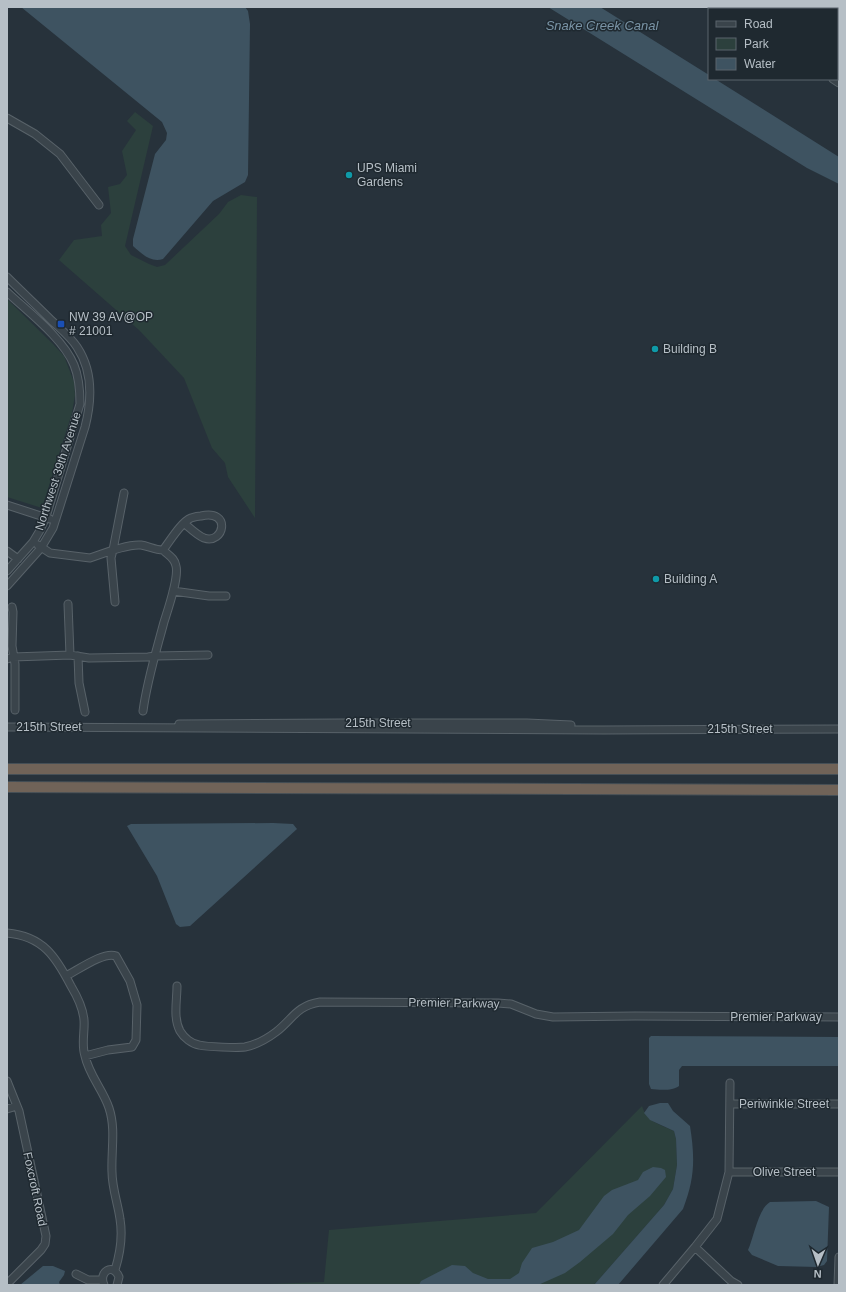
<svg xmlns="http://www.w3.org/2000/svg" width="846" height="1292" font-family="Helvetica,sans-serif">
<rect width="100%" height="100%" fill="#27323b"/>
<!-- green -->
<path fill="#2c403d" d="M135,112L153,126L125,246L131,255L149,264L157,267L165,265L219,214L228,202L241,195L257,197L255,518L228,477L225,463L212,448L184,378L139,330L59,260L74,240L102,236L101,225L111,213L108,187L120,184L127,175L122,151L136,130L127,121Z
M7,299L53,344L64,356L74,382L75,395L72,413L42,508L7,497Z
M642,1106C647,1122 659,1124 674,1131L676,1139L677,1165L673,1189L664,1205L594,1285H243L324,1282L329,1230L536,1213Z"/>
<!-- water -->
<path fill="#3e5361" d="M21,7H245L248,11L250,24L248,175L245,182L213,201L163,259C151,263 142,254 133,246V239L155,154L166,140L167,133L162,122Z
M548,7H600L709,75V79H715L839,157V184L807,168Z
M273,823L293,824L297,829L190,926L180,927L176,924L157,876L127,826L131,824Z
M651,1036L839,1037V1066H682L679,1070V1086C673,1091 659,1090 651,1089L649,1084V1038Z
M660,1103H668L673,1111L690,1126C695,1158 695,1178 683,1209L618,1285H594L664,1205L673,1189L677,1165L676,1139L674,1131L650,1120L644,1113L649,1106Z
M653,1167L661,1168L665,1170L666,1177L650,1196L628,1215L613,1234L580,1262L565,1273L538,1285H419L421,1281L452,1265L465,1266L473,1273L488,1279H510L519,1273L522,1263L532,1248L553,1242L579,1230L604,1196L612,1190L638,1180L643,1172Z
M816,1201L829,1207L827,1261L824,1265L817,1267L778,1266L752,1255L748,1250C754,1237 758,1209 770,1202Z
M43,1266H53L65,1271L64,1275L59,1282L60,1285H20Z"/>
<g fill="none" stroke-linecap="round" stroke-linejoin="round">
<!-- minor casing -->
<g stroke="#586269" stroke-width="9">
<path id="minor" d="M718,7L721,9
M776,9L777,7
M833,79L839,83
M7,118L35,134L60,154L99,205
M7,277C21,291 35,304 49,318C58,327 70,336 77,347C93,371 92,400 85,427L53,528L41,548L7,586
M7,292C28,312 63,338 74,365C79,377 80,391 80,404L46,517L39,532L33,542L7,571
M7,505L50,519
M38,545L50,553L90,558L113,550L124,493
M7,551L18,559
M173,591L209,596H226
M115,602L111,558L113,550C122,548 131,544 141,545C148,546 155,550 163,550C170,541 181,522 191,518C194,517 198,516 201,516C232,509 224,545 204,538C197,535 190,528 184,523
M68,604L70,655
M12,607L13,612L12,646L15,664V710
M78,656L79,683L85,712
M7,659L13,657L70,655L89,658L148,657L155,656L208,655
M143,711C147,681 156,652 164,622C168,609 179,578 176,566C175,558 168,555 163,550
M179,724L342,723H527L571,725
M7,727L604,730L839,729
M7,933C43,936 56,957 71,986C77,996 83,1007 84,1020C85,1032 81,1044 85,1056C89,1075 103,1090 109,1108C116,1129 111,1151 112,1172C112,1188 118,1204 120,1219C123,1237 120,1254 115,1270
M66,976C78,970 104,951 116,956L130,981L137,1005L136,1040L132,1047L108,1050L85,1056
M177,986C177,1000 173,1018 180,1031C184,1038 192,1044 199,1045C207,1047 238,1048 245,1047C255,1045 268,1038 276,1032C293,1019 296,1006 320,1002L498,1003L511,1004L536,1014L553,1017L635,1016L839,1017
M7,1081L19,1111L46,1236L45,1244L41,1250L7,1284
M730,1104H839
M7,1109L17,1106
M729,1172H839
M695,1247L731,1281L738,1285
M76,1274L88,1280H102
M104,1285C98,1272 113,1262 119,1277L117,1285
M663,1285L695,1247L717,1219L729,1172L730,1083
M838,1285L839,1257"/>
</g>
<!-- highway casing -->
<g stroke="#454f56" stroke-width="12">
<path id="highway" d="M7,769H839
M7,787L839,790"/>
</g>
<!-- minor -->
<use href="#minor" stroke="#3a444b" stroke-width="7"/>
<!-- highway -->
<use href="#highway" stroke="#706358" stroke-width="10"/>
</g>
<!-- markers -->
<g fill="#0f9aa8" stroke="#1f2930" stroke-width="1.5">
<circle cx="349" cy="175" r="4"/>
<circle cx="655" cy="349" r="4"/>
<circle cx="656" cy="579" r="4"/>
</g>
<rect fill="#1a4fb4" stroke="#1f2930" stroke-width="1.5" x="57" y="320" width="8" height="8" rx="2"/>
<g text-anchor="middle" stroke-width="3" stroke-linejoin="round" paint-order="stroke">
<!-- poi labels -->
<g font-size="12" fill="#b6bfc6" stroke="#1f2930" text-anchor="start">
<text x="357" y="172">UPS Miami<tspan x="357" dy="14">Gardens</tspan></text>
<text x="69" y="321">NW 39 AV@OP<tspan x="69" dy="14"># 21001</tspan></text>
<text x="663" y="353">Building B</text>
<text x="664" y="583">Building A</text>
</g>
<!-- street labels -->
<g font-size="12" fill="#b6bfc6" stroke="#1f2930">
<text transform="translate(58 471) rotate(-72)" y="4">Northwest 39th Avenue</text>
<text x="378" y="727">215th Street</text>
<text x="49" y="731">215th Street</text>
<text x="740" y="733">215th Street</text>
<text transform="translate(454 1003) rotate(1)" y="4">Premier Parkway</text>
<text x="776" y="1021">Premier Parkway</text>
<text x="784" y="1108">Periwinkle Street</text>
<text x="784" y="1176">Olive Street</text>
<text transform="translate(35 1189) rotate(78)" y="4">Foxcroft Road</text>
</g>
<!-- water labels -->
<g font-size="13" font-style="italic" fill="#7a94a6" stroke="#1f2930">
<text x="602" y="30">Snake Creek Canal</text>
</g>
</g>
<!-- border -->
<rect width="846" height="1292" fill="none" stroke="#b6bfc6" stroke-width="16"/>
<!-- legend -->
<rect x="708" y="8" width="130" height="72" fill="#1f2930" stroke="#5b656c"/>
<rect x="716" y="21" width="20" height="6" fill="#3a444b" stroke="#5b656c"/>
<text x="744" y="28" font-size="12" fill="#b6bfc6">Road</text>
<rect x="716" y="38" width="20" height="12" fill="#2c403d" stroke="#5b656c"/>
<text x="744" y="48" font-size="12" fill="#b6bfc6">Park</text>
<rect x="716" y="58" width="20" height="12" fill="#3e5361" stroke="#5b656c"/>
<text x="744" y="68" font-size="12" fill="#b6bfc6">Water</text>
<!-- north arrow -->
<g transform="translate(818 1264) rotate(182)" stroke="#1f2930" stroke-width="3" paint-order="stroke">
<path d="M0-3L7 15L0 10L-7 15Z" fill="#b6bfc6"/>
<text y="-6" font-size="11" font-weight="bold" text-anchor="middle" fill="#b6bfc6">N</text>
</g>
</svg>
